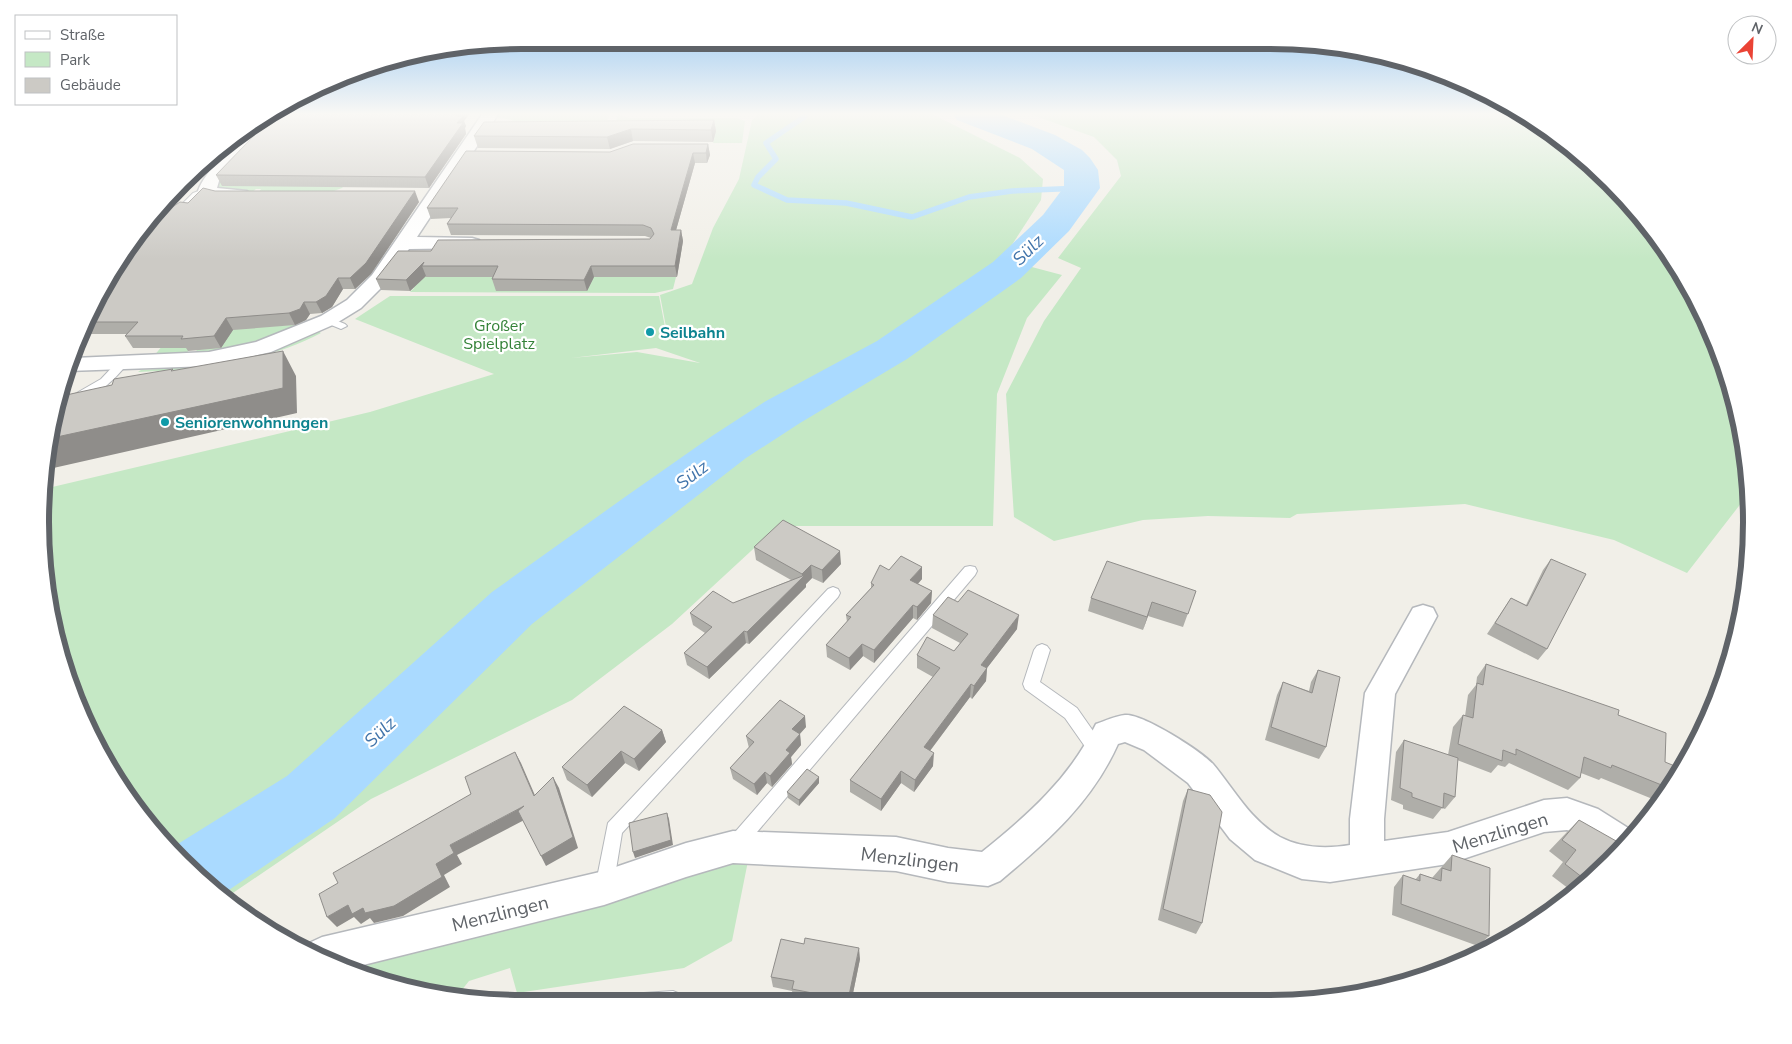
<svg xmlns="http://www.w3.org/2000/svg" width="1792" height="1044" font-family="'Nunito Sans',sans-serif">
<rect width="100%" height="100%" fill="#f1efe8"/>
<!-- green -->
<path fill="#c5e8c5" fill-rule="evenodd" d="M499,113H611L607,120H616L618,114L629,118H737L745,121L742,143H713L716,128L508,123L513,120L495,117Z
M760,113H930L1020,158L1043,179L1041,200L1006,254L1028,266L1062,275L1027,318L997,394L993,526H778L672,624L572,700L371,799L227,897L140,816L77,706L41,553L48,488L370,412L494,374L355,319L390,296H659L665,327L661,338L666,327L660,295L692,284L713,228L739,179L752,120ZM656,348L700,363L637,352L571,358Z
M1027,113H1521L1538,121L1611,181L1671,254L1715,337L1743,428L1749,493L1687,573L1614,540L1465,504L1297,514L1290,518L1208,516L1143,520L1054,541L1014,517L1006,394L1044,321L1081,268L1058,258L1121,176L1117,160L1094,137Z
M361,165L342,188L334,191L259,192L261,189H256L252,192H222L216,184L218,180Z
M486,272L583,277H676L673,289L655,293L410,292L414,288L416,273L483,277Z
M303,324C267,340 232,349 193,355L197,350H189L185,355L153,357L173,333Z
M318,331L321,333C266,362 200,370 138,372L141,370C201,368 264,355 318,331Z
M748,861L732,941L684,968L517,993L510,968L469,981L457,996L367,978L343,967L540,922L603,900L715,867Z"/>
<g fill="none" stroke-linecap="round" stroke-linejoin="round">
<!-- stream -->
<path stroke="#aadaff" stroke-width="5.5" d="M805,113L804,117L766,143L776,159L758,177L754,185L787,200L846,203L912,217L969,197L1012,191L1082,188"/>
<!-- river -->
<path fill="#aadaff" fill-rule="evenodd" d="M952,113H997L1055,135L1082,150L1090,158L1098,170L1100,188L1069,231L1021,278L907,359L800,423L746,458L532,624L335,818L223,894L173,847L287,776L492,592L625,497L712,436L766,401L877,341L993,262L1043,215L1064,187V170L1032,149L957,120Z"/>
<!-- lane casing -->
<g stroke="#b5b8bc" stroke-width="2">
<path id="lane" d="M207,188L210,189V193L199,197L178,218H172V214L193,193Z
M328,317L345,324L347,326L341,329L324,322V318Z
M122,359L128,363C119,375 91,404 75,400L73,397L75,394L101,379L118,361Z
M970,566L975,567L977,571L975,575L741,851L735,854L729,851L726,845L729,839L965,567Z
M833,587L838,589L840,593L838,597L622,833L613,888L611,894L604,897L597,894L595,888L608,823L828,589Z
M1042,644L1047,646L1050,650L1040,682L1077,708L1105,748L1107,753L1105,758L1099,760L1093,758L1065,718L1025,689L1023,684L1034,650L1037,646Z
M673,991L680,994L682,1003H634L637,996L644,993Z"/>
</g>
<!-- street casing -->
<g stroke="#b5b8bc" stroke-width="3">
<path id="street" d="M279,113H287L219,181L217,188L247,191L250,195L247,199C235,202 206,203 198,191C207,165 254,126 279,113Z
M483,113H499L417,237L472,238L479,240L482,244L479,248L409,249L386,283L361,308L335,324L271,352L209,366L68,371L74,358L209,352L256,342L321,316L347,300L372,275Z
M1423,605L1433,608L1437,616L1395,694L1384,819V841L1448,832L1544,800L1567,798L1598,809L1636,833L1615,857L1576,833L1567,830L1544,832L1448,864L1330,882L1302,879L1255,860L1230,839L1188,783L1144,750L1125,742L1118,744C1092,802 1048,841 1000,881L988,886L948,882L896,871L733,863L686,877L604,905L347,969L306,949L309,943L322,937L604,871L686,843L733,831L896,837L948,848L982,852C1028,815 1070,778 1096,724C1105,721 1115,716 1125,715C1142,713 1201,751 1213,764C1234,789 1250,820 1280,837C1301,848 1326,849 1350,845V819L1365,693L1413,608Z"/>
</g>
<!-- lane -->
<use href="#lane" fill="#fff" fill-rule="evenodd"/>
<!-- street -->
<use href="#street" fill="#fff" fill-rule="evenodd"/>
</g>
<!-- wall -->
<path fill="#afaea9" d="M279,113H470L464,121L466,126L465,128L466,134L429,188L222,186L216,175Z
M714,120L716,131L713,142L633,141L610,149L478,148L474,136Z
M708,144L710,155L707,163H695L676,230H681L683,241L677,277H594L587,291H496L492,279L493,277H426V276L410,291L381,290L376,279L431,251L650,239L651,238L645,236L451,235L447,224L451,218L431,219L427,208L610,152Z
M215,191L419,202L371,274L355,289H343L332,307L322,313L310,314L306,320L295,325L233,330L221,348L188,351L186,348H133L125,336L127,334H85L121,254L165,216L188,203Z
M754,547L841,564L823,583L812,578L806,584V587L749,644L746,643L709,679L687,665L684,653L705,633L693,625L690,613L733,603L791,580L756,560Z
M1551,559L1547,649L1538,660L1487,634L1511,598L1526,605L1543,570Z
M889,570L922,579L918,584L932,591L931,603L917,620L913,618L874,663L863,656L850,670L827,657L826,645L847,622L846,615L871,588V583Z
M1196,591L1183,627L1148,616L1143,630L1088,611L1091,598Z
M933,615L1017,629L987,668L986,681L972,699L970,697L930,751L933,766L914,792L901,783L881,811L850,792V780L933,677L917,668V655L954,651L960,643L932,628Z
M1486,664L1618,715L1665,762L1669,788L1655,800L1601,778L1599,780L1581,773L1580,778L1568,790L1509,763L1505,767L1498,765L1491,773L1457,760L1455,797L1445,809L1442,808L1433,819L1403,809V805L1391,800L1396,752L1404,740L1448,755L1453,727L1463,715L1465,716L1468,695L1476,685L1477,677Z
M1318,670L1326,747L1319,759L1265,740L1277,695L1283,682L1309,691L1311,682Z
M806,727L800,734L801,745L791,757L792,764L772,787L767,783L757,795L733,779L730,768L749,748L746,736Z
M662,730L666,742L639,771L625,763L592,797L567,780L562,767Z
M819,777V783L799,806L788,798L787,792Z
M1188,789L1202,923L1196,934L1158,920L1183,801Z
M1579,820L1611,863L1573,892L1552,876L1563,862L1549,851L1567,832Z
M1452,855L1489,936L1478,946L1392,915L1394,887L1403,875L1415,880L1420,874L1432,878Z
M860,959L851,1003H815L794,999L792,991L773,987L771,977Z"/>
<!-- shaded-wall -->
<path fill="#8f8d8a" d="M459,113H470L464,121L466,126L465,128L466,134L429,188L425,177L457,123V116Z
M714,120L716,131L713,142L711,130Z
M631,129L633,141L610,149L607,137Z
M708,144L710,155L707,163L706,153Z
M693,153L695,163L673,241L671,230Z
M415,191L419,202L371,274L355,289L350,278Z
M162,211L165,217L114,270L121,254Z
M681,230L683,241L677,277L675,266Z
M424,262L422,266L426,276L410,291L406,280Z
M591,266L594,277L587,291L584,280Z
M338,278L343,289L332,307L322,313L316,302Z
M304,302L310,314L306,320L295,325L289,313Z
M226,318L233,330L221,348L214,336Z
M283,351L296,376L297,413L49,469L52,438Z
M840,551L841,564L823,583L822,570Z
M811,565L812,578L806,584V587L749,644L747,632L802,578V574Z
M922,567V579L910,592V580Z
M932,591L931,603L917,620V607Z
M1152,602L1148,616L1143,630L1147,617Z
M913,605V618L874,663V650Z
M1019,615L1017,629L987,668L986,681L972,699L974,686L981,665Z
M744,631L746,643L709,679L707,667Z
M862,644L863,656L850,670L849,658Z
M971,684L970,697L923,760L924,747Z
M805,716L806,727L794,740L792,729Z
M662,730L666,742L639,771L634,759Z
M800,734L801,745L791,757L792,764L772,787L770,776L786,750Z
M621,751L625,763L592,797L587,785Z
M515,752L521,763L540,807L534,796Z
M934,753L933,766L914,792L915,780Z
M901,771V783L881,811V799Z
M765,772L767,783L757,795L754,784Z
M553,777L559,788L578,848L546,866L541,856Z
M819,777V783L799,806V800Z
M524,806L530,817L457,855L462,864L444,875L450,887L403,916L374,923L370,918L361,924L354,917L337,927L327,917L348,905L363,908L436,864L450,845Z
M667,813L669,819L673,845L635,858L633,852Z
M859,948L860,959L851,1003H849L848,1000Z"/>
<!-- building -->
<path fill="#cccac5" stroke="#8f8d8a" d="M279,113H459L457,116H463L457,123H463L425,177L216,175L274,115Z
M714,120L711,130L631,129L607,137L474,136L484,122Z
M633,144H708L706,153H693L680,198L671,230H681L675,266H591L584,280L492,279L498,266H422L424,262L406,280L376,279L398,251H431L438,240L650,239L654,234L651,228L643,225L447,224L458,208H427L466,151L610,152Z
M203,188L215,191H415L366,263L350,278H338L326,296L316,302H304L300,309L289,313L226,318L214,336L181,339L183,336H125L138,322H90L115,269L174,206L180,202L188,203Z
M283,351V388L52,438L57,397L112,385L114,379L173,369L171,371Z
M783,520L840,551L822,570L811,565L802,574L754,547Z
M901,556L922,567L910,580L932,591L917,607L913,605L874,650L862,644L849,658L826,645L851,617L846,615L874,585L871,583L880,565L889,570Z
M1551,559L1586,574L1547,649L1495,623L1511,598L1527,606Z
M1107,561L1196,591L1188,614L1152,602L1147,617L1091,598Z
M805,575L747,632L744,631L707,667L684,653L712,627L690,613L713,591L733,603Z
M968,590L1019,615L981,665L987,668L974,686L971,684L924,747L934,753L915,780L901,771L881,799L850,780L940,668L917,655L927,637L954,651L968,634L933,615L948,597L958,602Z
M1486,664L1619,710L1618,715L1666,733L1665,762L1682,769L1679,775L1669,788L1612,765L1611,768L1584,757L1580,778L1516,749V755L1503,750L1502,761L1458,744L1463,715L1473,718L1477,683L1483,685Z
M1318,670L1340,677L1326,747L1271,727L1283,682L1312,693Z
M780,700L805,716L792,729L800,734L786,750L790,753L770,776L765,772L754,784L730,768L754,742L746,736Z
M624,706L662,730L634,759L621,751L587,785L562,767Z
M1404,740L1458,758L1455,797L1444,793L1443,808L1412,797V793L1400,788Z
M515,752L534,796L553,777L573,837L541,856L518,811L524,806L450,845L454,853L436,864L442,877L394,906L365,913L363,908L352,914L348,905L327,917L319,894L338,883L333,873L471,794L465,777Z
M807,769L819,777L799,800L787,792Z
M1188,789L1210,795L1222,812L1202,923L1163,909Z
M667,813L671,840L633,852L629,823Z
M1579,820L1625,846L1611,863L1587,881L1565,864L1576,850L1562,840Z
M1452,855L1490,868L1489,936L1401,904L1403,875L1420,881V874L1441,881L1442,868L1451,871Z
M805,938L859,948L848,1000L792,989L794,981L771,977L781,939L804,944Z"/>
<!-- sky -->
<linearGradient id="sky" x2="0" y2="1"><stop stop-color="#8fc3f1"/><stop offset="0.44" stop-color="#f9f8f5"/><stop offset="1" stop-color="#f9f8f5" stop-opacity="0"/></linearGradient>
<rect width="1792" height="259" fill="url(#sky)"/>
<!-- markers -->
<g fill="#0f9aa8" stroke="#fff" stroke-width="2">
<circle cx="650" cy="332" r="5"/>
<circle cx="165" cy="422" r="5"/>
</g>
<g text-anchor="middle" stroke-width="4.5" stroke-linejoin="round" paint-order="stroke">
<!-- park labels -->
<g font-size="16" fill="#348238" stroke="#fff">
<text x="499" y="331">Großer<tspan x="499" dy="18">Spielplatz</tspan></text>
</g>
<!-- culture labels -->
<g font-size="16" font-weight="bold" fill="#0d838f" stroke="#fff" text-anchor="start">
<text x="660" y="338">Seilbahn</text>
<text x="175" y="428">Seniorenwohnungen</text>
</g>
<!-- water labels -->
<g font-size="18" font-style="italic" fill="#4174aa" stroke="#fff">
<text transform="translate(1028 250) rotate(-44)" y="6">Sülz</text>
<text transform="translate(692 475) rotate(-37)" y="6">Sülz</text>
<text transform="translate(380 732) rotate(-43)" y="6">Sülz</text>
</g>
<!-- near-street labels -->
<g font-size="19" fill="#5f6368" stroke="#fff">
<text transform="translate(1500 832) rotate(-17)" y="7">Menzlingen</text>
<text transform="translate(910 859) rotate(7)" y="7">Menzlingen</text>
<text transform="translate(500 913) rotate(-14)" y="7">Menzlingen</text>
</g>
</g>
<!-- crop -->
<path d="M0 0H1792V1044H0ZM522 49H1270A473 473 0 0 1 1743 522V522A473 473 0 0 1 1270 995H522A473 473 0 0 1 49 522V522A473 473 0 0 1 522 49Z" fill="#fff" fill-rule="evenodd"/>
<path fill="none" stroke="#5f6368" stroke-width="6" d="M522 49H1270A473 473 0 0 1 1743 522V522A473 473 0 0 1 1270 995H522A473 473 0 0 1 49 522V522A473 473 0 0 1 522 49Z"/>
<!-- legend -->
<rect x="15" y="15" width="162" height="90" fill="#ffffff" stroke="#bfc1c3"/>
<rect x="25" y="31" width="25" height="8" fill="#ffffff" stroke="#bfc1c3"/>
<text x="60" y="40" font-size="15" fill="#5f6368">Straße</text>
<rect x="25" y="52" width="25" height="15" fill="#c5e8c5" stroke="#bfc1c3"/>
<text x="60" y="65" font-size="15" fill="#5f6368">Park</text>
<rect x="25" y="78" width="25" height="15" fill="#cccac5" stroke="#bfc1c3"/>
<text x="60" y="90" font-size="15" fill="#5f6368">Gebäude</text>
<!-- north arrow -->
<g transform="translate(1752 40) rotate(24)"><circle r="24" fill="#ffffff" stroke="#bfc1c3"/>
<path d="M0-4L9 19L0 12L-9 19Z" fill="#ea4335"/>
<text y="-8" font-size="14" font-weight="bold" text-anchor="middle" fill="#5f6368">N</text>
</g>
</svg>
